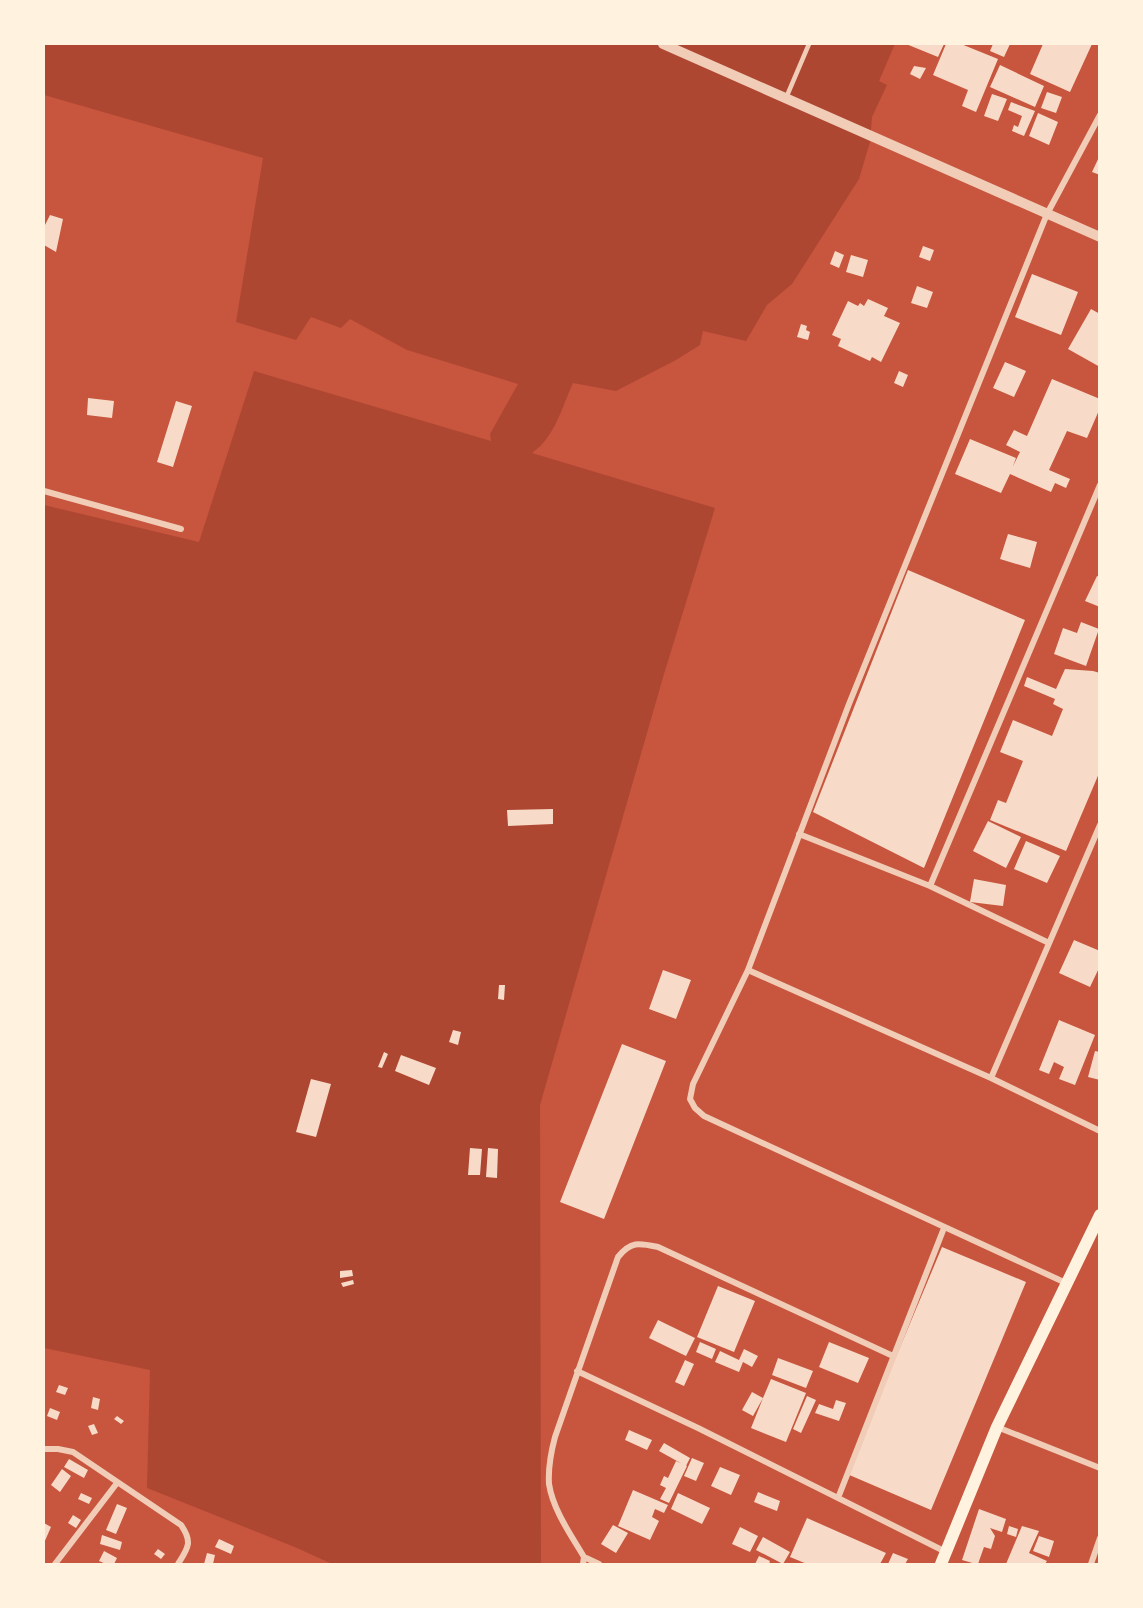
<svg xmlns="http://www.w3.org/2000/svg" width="1143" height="1608" font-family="'Open Sans',sans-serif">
<rect width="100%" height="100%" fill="#c8553d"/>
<!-- green -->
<path fill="#ae4732" d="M44,44H895L879,81L887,85L872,117L870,142L859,179L792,284L767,305L746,341L703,331L700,345L676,360L616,391L573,383C562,407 555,437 532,453L715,508L664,674L540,1105L541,1564H332L297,1548L147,1488L150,1370L44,1348V505L199,542L254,371L491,441L490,434L518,384L407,350L350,319L341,328L311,317L296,340L236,322L263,158L44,95Z"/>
<!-- building -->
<path fill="#f7dbc8" d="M906,44H944L938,57Z
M946,44H961L998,59L976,112L962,106L968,90L933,75Z
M993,44H1010L1004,57L990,51Z
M1043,44H1092L1070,92L1030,74Z
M1000,65L1044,86L1035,107L990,87Z
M914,66L926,68L920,79L910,74Z
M1047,92L1062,97L1056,113L1041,108Z
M992,94L1007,99L998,121L984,116Z
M1011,102L1035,111L1024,136L1012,131L1014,125L1018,127L1022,116L1008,110Z
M1038,113L1058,122L1049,145L1029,136Z
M1100,155V175L1092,172Z
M50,215L63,219L56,252L44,245V227Z
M923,246L934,250L930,261L919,257Z
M835,251L844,255L839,268L830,264Z
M851,255L868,260L863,277L846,272Z
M1032,274L1078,292L1061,335L1015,317Z
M917,286L933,292L927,308L911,303Z
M868,299L888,308L884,316L900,323L881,362L872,357L870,361L838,346L841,339L832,335L848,301L858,306L860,303L864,306Z
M1091,309L1100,314V367L1068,349Z
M801,324L807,326L806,330L810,332L808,340L797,337Z
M1005,362L1026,371L1014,397L993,388Z
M899,371L908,375L903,387L894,383Z
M1052,379L1100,399V408L1087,438L1067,431L1049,470L1070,479L1066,488L1055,483L1051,492L1010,474L1001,493L955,474L970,439L1016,458L1013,466L1020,452L1006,445L1014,430L1027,436Z
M88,398L114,401L112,418L87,415Z
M176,401L192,406L173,467L157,462Z
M1008,534L1037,542L1030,568L1000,559Z
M908,570L1025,620L924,868L813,812Z
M1097,576L1100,577V607L1085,601Z
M1081,622L1099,629L1086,666L1054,654L1063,628L1077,633Z
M1065,669L1093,671L1100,673V771L1066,851L990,820L998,800L1006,803L1023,761L1000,752L1013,720L1052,736L1063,709L1053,704L1055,699L1024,686L1027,677L1056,689Z
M553,809V824L508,826L507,810Z
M988,821L1021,837L1006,868L973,851Z
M1026,841L1060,856L1047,883L1014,869Z
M974,879L1006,885L1003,906L970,902Z
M1074,940L1100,951V966L1090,987L1059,973Z
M663,970L691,980L676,1019L649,1009Z
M499,985H505L504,1000L498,999Z
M1059,1020L1095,1035L1075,1085L1059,1079L1064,1067L1054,1062L1049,1074L1039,1070Z
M453,1030L461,1032L458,1045L449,1042Z
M622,1044L666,1061L604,1219L560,1202Z
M1095,1051L1100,1052V1080L1088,1077Z
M384,1052L388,1054L382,1068L378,1067Z
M401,1055L436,1068L429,1085L395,1071Z
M311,1079L331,1084L316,1137L296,1132Z
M470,1148L482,1149L480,1175H468Z
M488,1148L498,1149L497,1178L486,1177Z
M942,1247L1026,1282L931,1510L847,1474Z
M352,1270L353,1276L340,1278V1271Z
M353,1280L354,1284L343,1287L341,1283Z
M718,1286L755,1301L734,1352L697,1337Z
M658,1320L695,1338L686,1356L649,1338Z
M700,1342L716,1349L712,1359L696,1352Z
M829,1342L869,1358L858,1383L819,1367Z
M744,1349L758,1356L752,1367L743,1362L739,1372L715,1362L720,1351L739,1360Z
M778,1358L813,1371L806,1388L772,1375Z
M685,1360L694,1364L684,1386L675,1382Z
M771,1379L806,1393L786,1442L751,1428L763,1398L753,1416L742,1410L752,1392L763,1398Z
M59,1385L68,1388L65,1395L56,1392Z
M807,1396L816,1400L801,1433L793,1429Z
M93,1397L100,1399L98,1410L91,1408Z
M836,1400L846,1403L839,1421L815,1413L819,1404L833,1409Z
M50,1408L60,1412L57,1420L47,1416Z
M117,1416L124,1421L121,1424L114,1419Z
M94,1424L98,1433L92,1435L88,1426Z
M629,1430L652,1440L647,1450L625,1440Z
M664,1443L690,1458L686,1466L659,1451Z
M692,1458L704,1463L696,1481L684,1476Z
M69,1459L88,1470L84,1478L64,1467Z
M676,1461L687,1466L669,1503L660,1499L666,1488L660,1485L664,1476L668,1478Z
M720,1467L740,1475L731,1495L711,1486Z
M62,1469L71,1476L60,1492L51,1485Z
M633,1490L668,1505L664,1513L655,1509L652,1517L659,1521L650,1540L618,1526Z
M758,1492L780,1501L777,1511L754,1502Z
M81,1493L92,1498L89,1504L78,1499Z
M678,1493L710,1508L702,1524L671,1509Z
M117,1504L127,1508L116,1534L106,1530Z
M979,1509L1006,1519L1002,1532L990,1528L995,1536L991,1549L984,1547L978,1564H976L962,1560Z
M73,1515L81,1520L76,1528L68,1523Z
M807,1518L886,1553L880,1564H807L790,1557Z
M44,1523L51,1527L44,1543Z
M613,1525L628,1533L616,1553L601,1544Z
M1009,1526L1018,1529L1016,1537L1007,1534Z
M1022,1526L1039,1531L1029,1553L1047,1561L1045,1564H1006Z
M740,1527L758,1536L750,1552L732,1544Z
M102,1535L122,1542L120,1550L100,1544Z
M1039,1536L1054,1541L1049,1557L1033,1551Z
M763,1537L790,1552L783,1564L756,1550Z
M219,1539L234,1546L231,1554L215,1547Z
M158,1549L165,1554L161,1559L154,1554Z
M104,1551L117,1558L114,1564H106L99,1561Z
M207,1553L215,1555L213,1564H204Z
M893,1553L908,1559L905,1564H888Z
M759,1556L770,1561L769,1564H755Z"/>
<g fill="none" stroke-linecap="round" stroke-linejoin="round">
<!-- service -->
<path stroke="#f1ccb7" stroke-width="4.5" d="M786,98L809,44"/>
<!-- minor -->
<path stroke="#f1ccb7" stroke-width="6" d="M44,491L181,529
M799,834L930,886L1049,943
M930,886L1100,485
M748,970L991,1078L1100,1131
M991,1078L1100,825
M1066,1283L704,1116L695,1108L690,1099L693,1084L748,970L849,704L1047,214L1100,115
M577,1371L698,1428L946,1552
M997,1427L1100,1468
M44,1449H58L73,1452L181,1525C193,1542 188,1548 178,1564
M838,1498L944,1228
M584,1557L599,1564
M55,1564L117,1483
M583,1564L584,1557C571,1535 553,1510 549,1484C548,1468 551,1452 555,1437L618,1257C631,1241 639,1243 658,1247L893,1356
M1091,1564L1100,1538"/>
<!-- tertiary -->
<path stroke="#f1ccb7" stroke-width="10" d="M663,44L1100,237"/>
<!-- secondary -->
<path stroke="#fff3e0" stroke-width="12" d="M941,1564L997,1427L1100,1215"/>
</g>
<!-- border -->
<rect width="1143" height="1608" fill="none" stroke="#fff3e0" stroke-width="90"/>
</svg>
